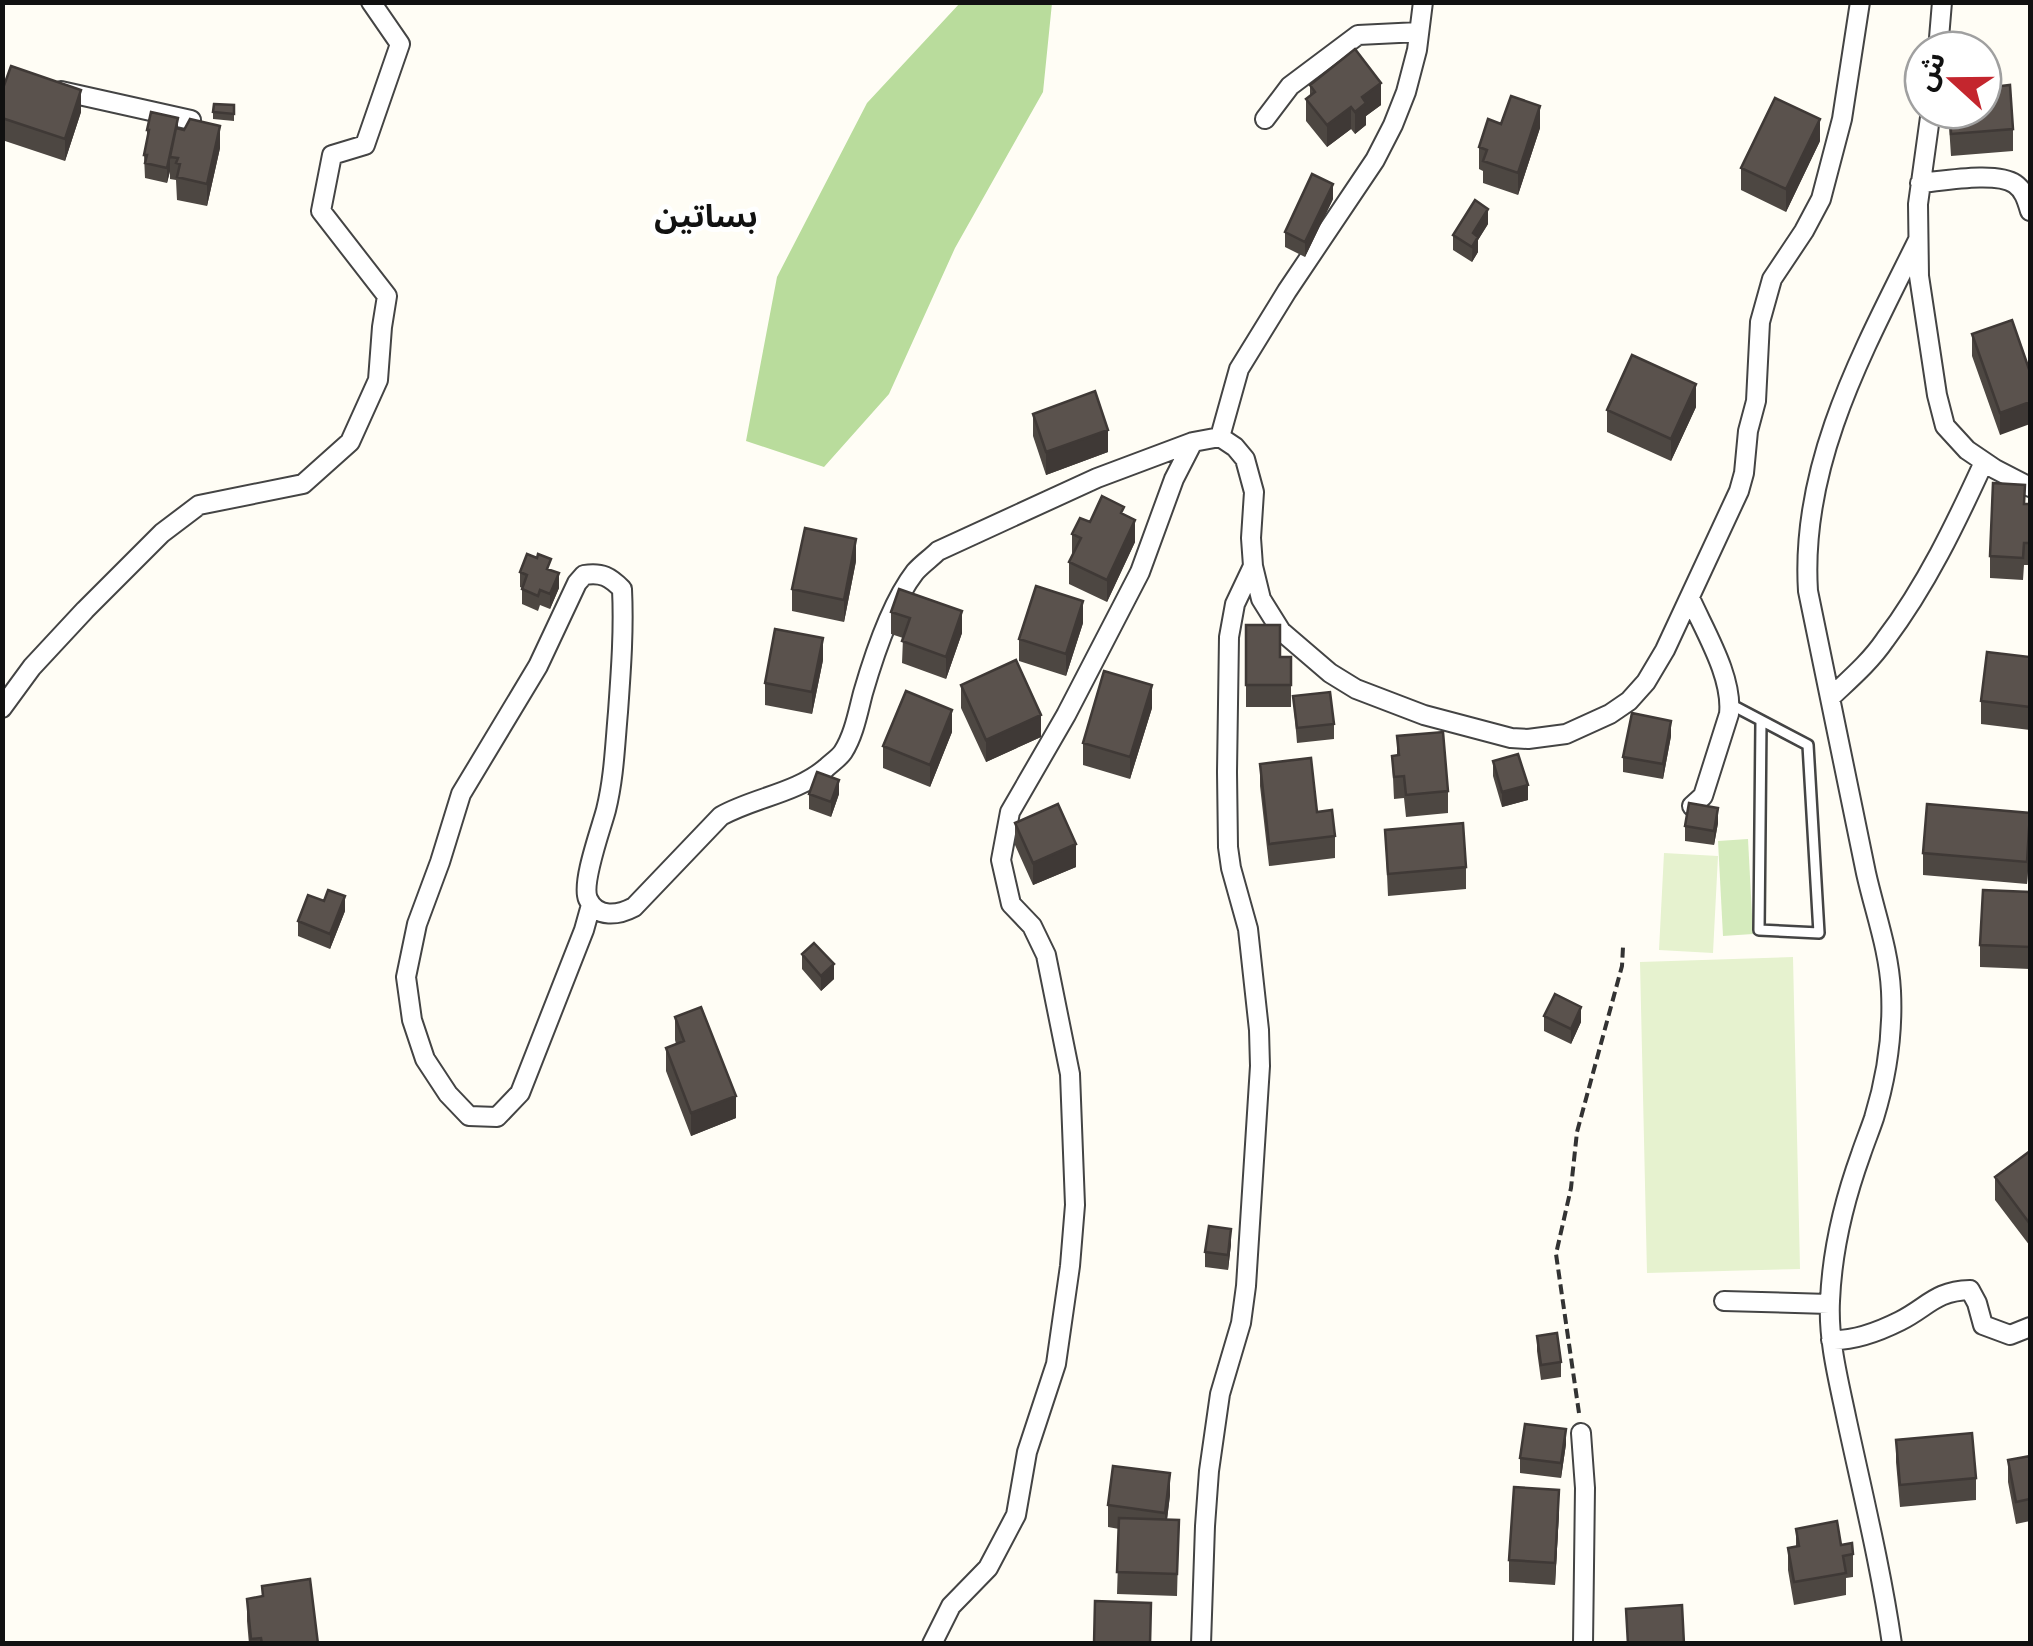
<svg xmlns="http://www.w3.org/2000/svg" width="2033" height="1646" font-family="Literata,'Noto Sans Arabic',serif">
<rect width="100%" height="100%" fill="#fffdf5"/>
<!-- green -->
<path fill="#d5ebbd" d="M1748,839L1753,934L1723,936L1718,841Z"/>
<!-- forest -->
<path fill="#b9dc9c" d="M960,3H1052L1043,92L955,248L889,394L824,467L746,441L777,277L867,103Z"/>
<!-- pitch -->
<path fill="#e6f2cf" d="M1664,853L1718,856L1713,953L1659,950Z
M1793,957L1800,1269L1647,1273L1640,962Z"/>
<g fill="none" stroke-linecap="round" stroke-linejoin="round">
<!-- service casing -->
<g stroke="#444" stroke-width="14">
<path id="service" d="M1730,704L1808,745L1819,933L1759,930L1761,721"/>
</g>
<!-- minor casing -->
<g stroke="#444" stroke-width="22">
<path id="minor" d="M1938,50L1942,2
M61,91L191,120
M1931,110L1918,204L1919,276L1937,395L1945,426L1967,450L1995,469L2030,487
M1265,119L1290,86L1358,35L1419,32
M1920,183C1943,181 1997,171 2015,184C2024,190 2027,201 2030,211
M1220,437L1239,369L1287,291L1375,160L1393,125L1406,92L1417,50L1423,2
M1690,598C1705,632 1733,677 1729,714L1703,796L1692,806
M1831,697C1850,679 1870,662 1885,640C1926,586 1956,523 1984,462
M2,708L32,667L85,610L162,533L199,505L303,484L350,442L378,380L382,327L387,296L321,211L332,155L365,145L400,44L371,2
M591,905L584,930L520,1093L497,1117L469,1116L448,1094L425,1059L412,1020L406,977L417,924L440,862L461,794L538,666L577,583L584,575C602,572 610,577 622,589C624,630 621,670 618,712C615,745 614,778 606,810C601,829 581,883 588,899C597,919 619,915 634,907L721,816C755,797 795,794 826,768C831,763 839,758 843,752C854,735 858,712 863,693C874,655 891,603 915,572C922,564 931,558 938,551L1097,478L1193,442L1220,437L1235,447L1245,459L1254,492L1251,538L1253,566L1261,599L1281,631L1330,673L1356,689L1424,715L1511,738L1528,739L1566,734L1610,714L1629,701L1646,682L1665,650L1739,491L1744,473L1748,431L1756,401L1760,322L1772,279L1804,231L1821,199L1842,119L1860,2
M1724,1301L1829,1304
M1831,1340C1853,1341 1880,1331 1900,1321C1928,1307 1935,1291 1970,1290L1977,1303L1983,1325L2010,1335L2030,1327
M1581,1433L1585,1488L1583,1644
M932,1644L951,1606L988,1568L1016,1515L1027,1452L1056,1364L1070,1266L1075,1205L1070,1074L1046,955L1032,926L1011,904L1001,860L1010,812L1066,715L1140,572L1174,479L1193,442
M1201,1644L1205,1526L1209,1471L1220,1394L1241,1323L1246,1286L1260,1066L1259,1030L1248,929L1231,868L1228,847L1227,772L1229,637L1235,604L1253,566
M1892,1644C1881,1568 1863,1495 1847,1421C1839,1382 1828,1342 1830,1301C1832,1251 1844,1201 1861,1154C1865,1142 1870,1130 1874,1118C1886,1079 1893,1033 1891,991C1889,950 1875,913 1866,873C1846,779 1828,685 1808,591C1800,464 1863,351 1918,240"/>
</g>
<!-- path -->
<path stroke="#333" stroke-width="4" stroke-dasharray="10 5" stroke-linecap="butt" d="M1579,1413L1556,1254L1571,1188L1577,1132L1622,966L1623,947"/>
<!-- service -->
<use href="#service" stroke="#fff" stroke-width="9"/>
<!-- minor -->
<use href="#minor" stroke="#fff" stroke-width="18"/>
</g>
<!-- wall -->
<path fill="#4d4742" d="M1310,85L1381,105L1366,116V125L1355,134L1351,129L1327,147L1306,121V99L1310,96Z
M2,91L81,112L65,161L2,140Z
M234,105V121L213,119V112Z
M1948,110H1983L2013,129V151L1951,156Z
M1501,124L1540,128L1518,195L1483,183V171L1479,169V147Z
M178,129L220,148L207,206L177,200L176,180L170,179V171L167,183L145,178L144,155L147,141V130Z
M1820,141L1786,212L1741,190V168Z
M1333,199L1305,257L1285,247V232Z
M1488,224L1478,240V252L1472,262L1453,250V235Z
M1972,334L2030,372L2000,435L1972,356Z
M1696,407L1671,461L1607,432V410Z
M1033,414L1108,452L1046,475L1033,436Z
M2025,504H2030V565H2024L2023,580L1990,578V556Z
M1124,515L1135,542L1107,602L1069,584V562L1072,555V534L1090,522Z
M856,561L844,622L792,611V589Z
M551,570L559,588L550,609L540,605L538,611L522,604V588L520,587V572Z
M891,612L962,633L946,679L902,663L903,638L891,634Z
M1083,623L1066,676L1019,661V639Z
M1246,625L1280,657H1291V707H1246Z
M2030,657V730L1981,724V701Z
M823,660L812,714L765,705V683Z
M961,685L1041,737L986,762L961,708Z
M1293,696L1334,724V739L1297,743Z
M1152,708L1130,779L1083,765V743Z
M952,732L930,787L883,768V746Z
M1397,736L1448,791V813L1406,817L1404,798L1394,799L1392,756H1397Z
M1671,736L1663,779L1623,772V757Z
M1493,761L1528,800L1502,807L1493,776Z
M1260,764L1317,812L1335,836V858L1269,866L1260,786Z
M809,794H839L831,817L809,809Z
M2030,813V843L2027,884L1923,875V853Z
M1015,823L1076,867L1033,885L1015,845Z
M1718,823L1714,845L1685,841V826Z
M1385,830L1466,867V889L1388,896Z
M2030,892V969L1980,967V945Z
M345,911L330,949L298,936V921Z
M802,954L834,979L821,991L802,969Z
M1544,1016L1581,1022L1571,1044L1544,1031Z
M675,1017L736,1118L691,1136L666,1071V1048L676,1044L675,1040Z
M2030,1151V1246L1995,1200V1177Z
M1231,1244L1228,1270L1205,1267V1252Z
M1537,1336L1561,1362V1377L1541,1380L1537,1351Z
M1896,1440L1976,1478V1500L1900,1507L1896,1462Z
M1566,1444L1561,1478L1520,1473V1458Z
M2030,1456V1521L2016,1524L2008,1482V1460Z
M1170,1495L1167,1520H1179L1177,1596L1117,1594L1119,1529L1108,1527V1505Z
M1559,1512L1555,1585L1509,1582V1560Z
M1796,1529L1841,1545L1853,1554V1577L1846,1578V1595L1794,1605L1788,1570V1548L1796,1547Z
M262,1586L318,1644H249L247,1621V1599L262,1597Z"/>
<!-- shaded-wall -->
<path fill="#3f3936" d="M1381,83V105L1366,116V125L1355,134V112L1362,97Z
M81,90V112L65,161V139Z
M1540,106V128L1518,195V173Z
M1351,107V129L1327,147V125Z
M178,118V133L170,157V171L167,183V168Z
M1820,119V141L1786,212V189Z
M220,126V148L207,206V184Z
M1333,184V199L1305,257V242Z
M1488,209V224L1478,240V252L1472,262L1473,233Z
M1696,384V407L1671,461V439Z
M2030,402V424L2000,435V413Z
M1108,430V452L1046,475V452Z
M1135,520V542L1107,602V580Z
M856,539V561L844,622V600Z
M559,573V588L550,609V594Z
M1083,601V623L1066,676V654Z
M962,611V633L946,679V657Z
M823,638V660L812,714V692Z
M1152,685V708L1130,779V757Z
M952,710V732L930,787V765Z
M1041,715V737L986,762V740Z
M1671,721V736L1663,779V764Z
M839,780V794L831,817V802Z
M1528,785V800L1502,807V792Z
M1718,808V823L1714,845V831Z
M2030,821V843L2027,884V862Z
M1076,844V867L1033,885V863Z
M345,896V911L330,949V934Z
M834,964V979L821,991V976Z
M1581,1007V1022L1571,1044V1029Z
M736,1096V1118L691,1136V1113Z
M1231,1229V1244L1228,1270V1255Z
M1566,1429V1444L1561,1478V1463Z
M1170,1473V1495L1165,1535V1513Z
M1559,1490V1512L1555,1585V1563Z"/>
<!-- building -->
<path fill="#5a524d" stroke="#3f3936" stroke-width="2.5" d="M1355,49L1381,83L1362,97L1366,103L1355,112L1351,107L1327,125L1306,99L1315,92L1310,85Z
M11,66L81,90L65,139L2,118V91Z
M2010,85L2013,129L1951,134L1950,110H1983V88Z
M1511,96L1540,106L1518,173L1483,161L1487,150L1479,147L1488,119L1501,124Z
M1775,98L1820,119L1786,189L1741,168Z
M214,104L234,105V114L213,112Z
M151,112L178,118L167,168L145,163L147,155H144L149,130H147Z
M190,119L220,126L207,184L177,177L180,164L176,163L178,158L170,157L176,128L184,130Z
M1312,174L1333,184L1305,242L1285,232Z
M1475,200L1488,209L1473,233L1478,237L1472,247L1453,235Z
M2012,320L2030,372V402L2000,413L1972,334Z
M1632,355L1696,384L1671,439L1607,410Z
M1095,391L1108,430L1046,452L1033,414Z
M1993,483L2025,485L2024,504H2030V543H2024L2023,558L1990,556Z
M1102,496L1124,507L1121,513L1135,520L1107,580L1069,562L1081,538L1072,534L1080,518L1090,522Z
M805,528L856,539L844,600L792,589Z
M527,554L537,558L538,554L551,559L547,569L559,573L550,594L540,590L538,596L522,589L527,575L520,572Z
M1036,586L1083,601L1066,654L1019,639Z
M899,589L962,611L946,657L902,641L910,618L891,612Z
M1246,625H1280V657H1291V685H1246Z
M775,629L823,638L812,692L765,683Z
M1987,652L2030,657V707L1981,701Z
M1016,660L1041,715L986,740L961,685Z
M1104,671L1152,685L1130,757L1083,743Z
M906,691L952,710L930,765L883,746Z
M1330,692L1334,724L1297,728L1293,696Z
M1632,713L1671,721L1663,764L1623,757Z
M1443,732L1448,791L1406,795L1404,776L1394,777L1392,756L1399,755L1397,736Z
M1518,754L1528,785L1502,792L1493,761Z
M1311,758L1317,812L1332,810L1335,836L1269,844L1260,764Z
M817,772L839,780L831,802L809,794Z
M1689,803L1718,808L1714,831L1685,826Z
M1058,804L1076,844L1033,863L1015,823Z
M1927,804L2030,813L2027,862L1923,853Z
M1463,823L1466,867L1388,874L1385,830Z
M328,890L345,896L330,934L298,921L308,895L324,901Z
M1983,890L2030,892V947L1980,945Z
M814,943L834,964L821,976L802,954Z
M1555,994L1581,1007L1571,1029L1544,1016Z
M701,1007L736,1096L691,1113L666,1048L684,1041L675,1017Z
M2030,1151V1224L1995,1177Z
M1209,1226L1231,1229L1228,1255L1205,1252Z
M1557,1333L1561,1362L1541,1365L1537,1336Z
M1525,1424L1566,1429L1561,1463L1520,1458Z
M1972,1433L1976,1478L1900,1485L1896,1440Z
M2030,1456V1499L2016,1502L2008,1460Z
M1113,1466L1170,1473L1165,1513L1108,1505Z
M1514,1487L1559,1490L1555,1563L1509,1560Z
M1119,1518L1179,1520L1177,1574L1117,1572Z
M1837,1521L1841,1545L1852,1543L1853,1554L1843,1556L1846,1573L1794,1582L1788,1548L1799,1546L1796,1529Z
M310,1579L318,1644H262L261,1638L251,1639L247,1599L263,1596L262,1586Z
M1095,1601L1151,1603L1150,1644H1094Z
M1682,1605L1684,1644H1628L1626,1609Z"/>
<g text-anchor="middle" stroke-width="10" stroke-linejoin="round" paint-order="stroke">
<!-- quarter labels -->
<g font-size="32" font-weight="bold" fill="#111" stroke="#fff">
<text x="706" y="227">بساتين</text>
</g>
</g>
<!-- border -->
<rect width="2033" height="1646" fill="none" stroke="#111111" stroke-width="10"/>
<!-- north arrow -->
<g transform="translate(1953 80) rotate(291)"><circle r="48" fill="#ffffff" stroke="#a0a0a0" stroke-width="2.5"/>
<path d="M0-8L18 38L0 25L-18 38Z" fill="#c4262e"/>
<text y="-15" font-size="28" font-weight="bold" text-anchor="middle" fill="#111111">ش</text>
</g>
</svg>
